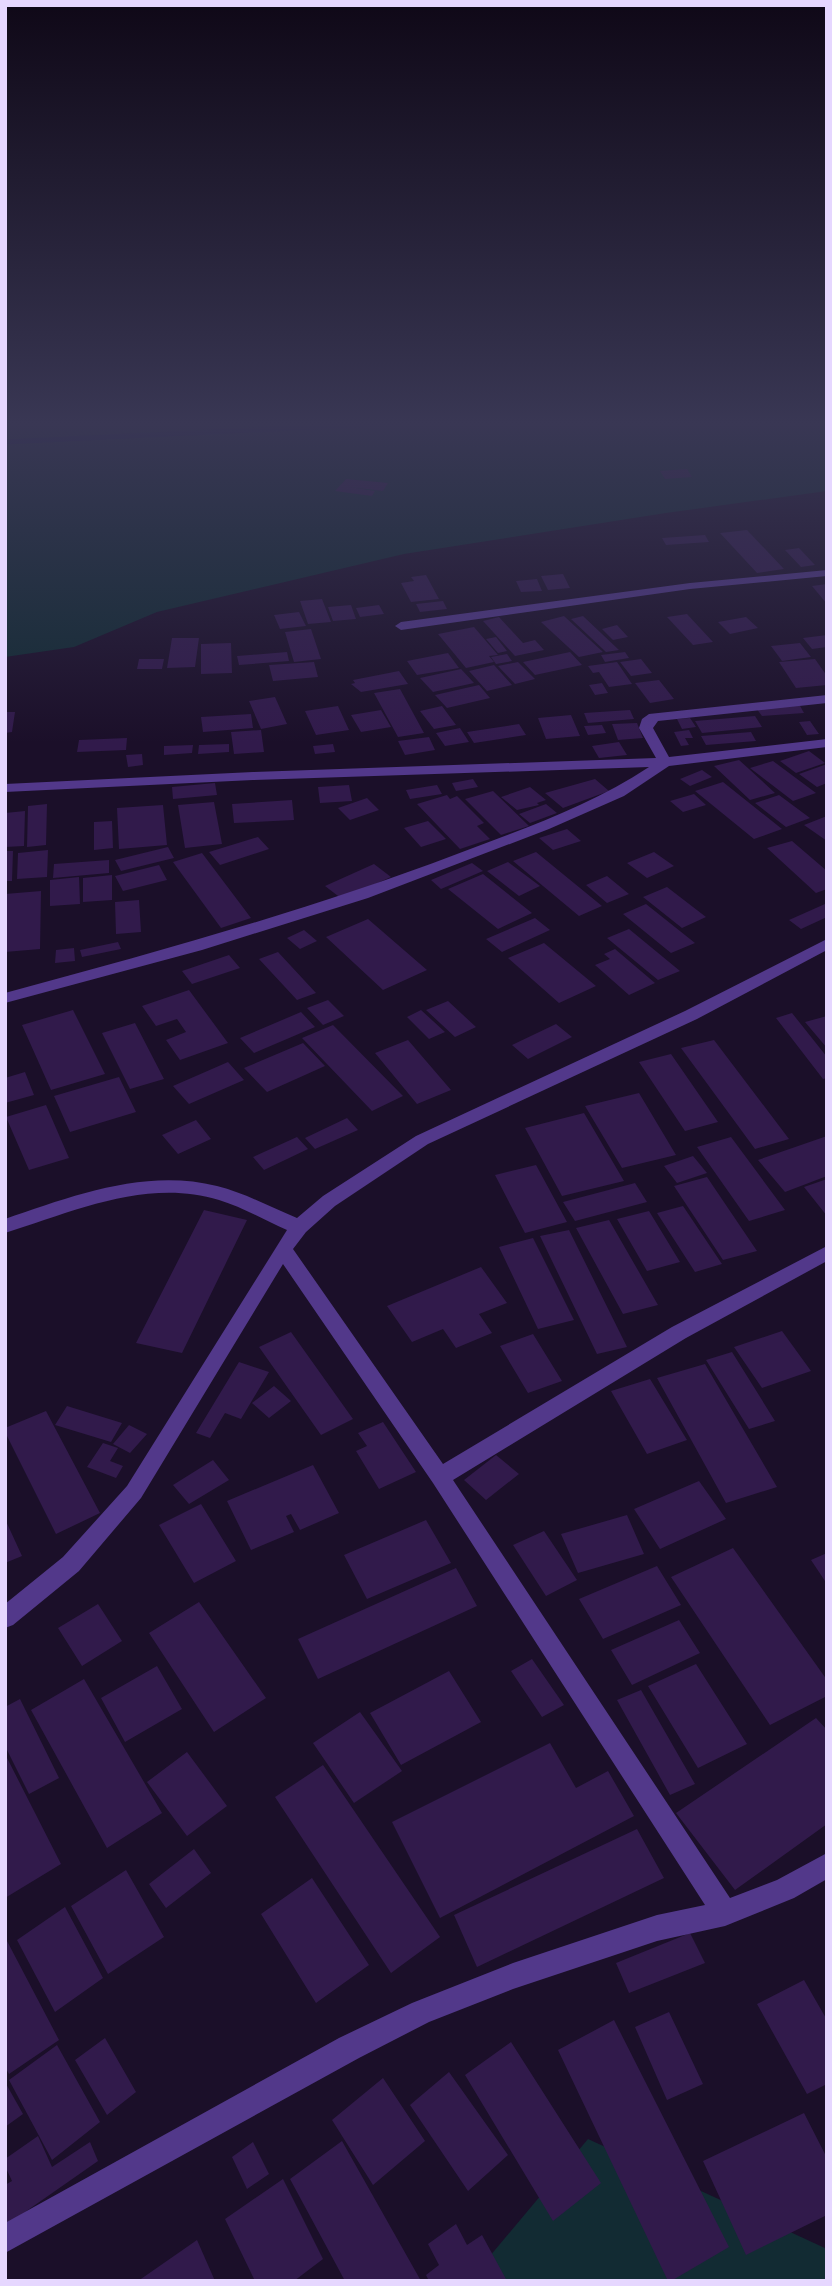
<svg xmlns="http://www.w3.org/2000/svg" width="832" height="2286" font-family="'Work Sans',sans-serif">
<rect width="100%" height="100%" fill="#1b0f29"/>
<!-- green -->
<path fill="#122b33" d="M5,423H827V491L666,513L404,554L157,612L74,647L5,657Z
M588,2139L827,2249V2281H469Z"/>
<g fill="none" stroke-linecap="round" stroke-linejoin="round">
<!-- stream -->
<path stroke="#080e49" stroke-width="5" d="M5,442L398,423"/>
</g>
<!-- building -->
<path fill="#311a4b" d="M687,469L692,477L665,479L660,471Z
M346,479L388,483L383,491L349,487L375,491L372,496L335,491Z
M747,530L784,569L757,573L720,533Z
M705,535L709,542L666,545L662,538Z
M799,548L815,565L801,567L785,550Z
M563,574L570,588L548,590L541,576Z
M426,575L439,599L411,602L401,583L414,581L411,577Z
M537,579L542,591L521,592L516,581Z
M827,584V604L812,586Z
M322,599L331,622L308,624L300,601Z
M443,601L447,609L420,612L416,604Z
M351,605L356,619L333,621L328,607Z
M379,605L384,614L360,617L356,608Z
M299,612L306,626L280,629L274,615Z
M687,614L713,642L693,645L667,617Z
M564,616L603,652L579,657L541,622Z
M583,616L619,650L606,652L571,619Z
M499,617L523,643L535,640L544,650L515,656L483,621Z
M746,617L758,628L730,634L718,622Z
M617,625L628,637L613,640L602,629Z
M474,627L498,655L489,656L494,662L466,668L438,634Z
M311,629L321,659L294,662L285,632Z
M827,635V647L812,649L803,638Z
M496,637L507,651L498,653L486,639Z
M172,638H199L195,667L167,668Z
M231,643L232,673L201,674V644Z
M800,643L811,657L782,661L771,646Z
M287,652L289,661L239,665L237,656Z
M570,652L582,665L535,675L523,662Z
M625,652L629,658L605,662L601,655Z
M448,653L459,668L417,675L407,661Z
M507,654L512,661L496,664L491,657Z
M139,659H164L162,669H137Z
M641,659L652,673L631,676L620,662Z
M815,659L827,676V685L796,688L779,662Z
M314,662L318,677L273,681L269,665Z
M518,662L535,679L515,684L498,666Z
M617,662L632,684L609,687L599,672L593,673L588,666Z
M494,665L512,685L487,691L469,671Z
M461,669L474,683L433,692L420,678Z
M399,671L408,684L361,692L351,684L355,683L353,680Z
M659,680L674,699L650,703L635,683Z
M602,683L608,693L595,695L589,685Z
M479,685L490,698L447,708L435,695Z
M400,689L424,733L398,737L374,693Z
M275,697L287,724L261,729L249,701Z
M799,704L804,713L762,716L756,708Z
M338,706L349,730L316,735L305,711Z
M442,706L456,725L434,729L420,711Z
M381,710L391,727L361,732L351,715Z
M630,710L634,719L588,723L584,713Z
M5,712H15L12,732L5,733Z
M251,714L253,728L203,732L201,717Z
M571,715L580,736L546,739L538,718Z
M755,716L762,727L702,733L695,721Z
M690,718L696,727L682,729L677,719Z
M810,721L819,734L807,735L799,722Z
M637,723L643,738L618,740L612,724Z
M519,724L526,735L474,743L467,732Z
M602,725L606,733L588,735L584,726Z
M460,728L469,742L445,746L436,733Z
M261,730L264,752L234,754L231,732Z
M689,730L693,738H685L689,745L681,746L674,732Z
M751,732L756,741L706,745L701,736Z
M429,737L435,750L405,755L398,741Z
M127,738L126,750L77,752L79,740Z
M619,742L627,755L599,758L592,746Z
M229,744V752L198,754L199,745Z
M333,744L335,752L315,754L313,746Z
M193,745L192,753L164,755V746Z
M809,751L825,763L796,773L780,761Z
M142,754L143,765L128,767L126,755Z
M739,760L749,769L775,793L750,800L714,766Z
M773,761L816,793L793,801L750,768Z
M827,764V783L817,787L799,774Z
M702,770L712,777L690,786L680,779Z
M473,779L478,787L456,791L452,783Z
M595,779L609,791L563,808L545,793Z
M723,782L782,829L754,839L695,791Z
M215,783L217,795L173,799L172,787Z
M349,785L352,801L320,803L318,787Z
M437,785L442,794L410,799L406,790Z
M530,787L546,800L537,803L539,805L517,810L501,797Z
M493,791L529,826L501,835L465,799Z
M694,794L706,805L683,812L670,801Z
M447,795L450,799L457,796L484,823L477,826L490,839L460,849L417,804Z
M779,795L810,818L786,827L755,803Z
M367,798L379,810L350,820L338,808Z
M292,800L294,820L234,823L232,804Z
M214,802L222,844L185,848L178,805Z
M47,804L46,845L27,847L28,806Z
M546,804L557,813L530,823L519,814Z
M163,805L167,845L119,849L117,808Z
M25,811L24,846L5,847V813Z
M827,816V841L804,825Z
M112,821L113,848L94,850V822Z
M428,821L446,839L421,847L404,828Z
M567,829L581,841L553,850L539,838Z
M258,837L269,849L220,865L209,852Z
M792,841L827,871V889L816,893L767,848Z
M168,847L174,858L121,871L115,860Z
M48,850L47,877L17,879L18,853Z
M5,851H13L12,881H5Z
M536,852L602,906L579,916L513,861Z
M654,852L674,866L647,878L627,863Z
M202,853L251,918L221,928L173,862Z
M109,860V873L53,878L54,864Z
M508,862L540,886L519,896L487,871Z
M472,863L483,871L441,889L431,880Z
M374,864L391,877L342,899L325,886Z
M159,865L167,880L123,891L115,876Z
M483,874L532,913L498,929L448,889Z
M112,875V900L83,902V878Z
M607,876L629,894L607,903L586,885Z
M79,877L80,904L50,906V880Z
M667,887L706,917L682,928L643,897Z
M41,891L40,949L5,952V894Z
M139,900L141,932L116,934L115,902Z
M646,904L695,943L671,953L623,914Z
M825,904L827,917L801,929L789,920Z
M535,918L550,930L502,952L486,939Z
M368,919L427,970L383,990L326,937Z
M629,929L680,971L658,980L607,938Z
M304,930L317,941L300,949L287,938Z
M118,942L121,949L82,957L80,950Z
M544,943L596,986L559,1003L508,958Z
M74,948L75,961L55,963L56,950Z
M615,949L655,983L629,995L595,965L610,959L604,954Z
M278,952L316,993L297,1000L259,959Z
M229,955L240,968L192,984L182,971Z
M189,990L228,1043L180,1060L166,1040L186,1032L177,1019L156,1026L142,1006Z
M328,1000L344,1016L323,1025L307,1008Z
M448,1001L476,1027L455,1037L426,1010Z
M73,1010L105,1074L51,1090L22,1025Z
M421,1010L445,1032L429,1039L407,1017Z
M301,1012L315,1027L254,1053L240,1038Z
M792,1013L827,1057V1078L823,1079L776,1018Z
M827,1016V1048L805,1022Z
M135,1023L164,1079L130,1089L102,1033Z
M556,1024L572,1037L528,1059L512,1045Z
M333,1025L403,1096L372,1111L302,1038Z
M408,1040L451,1090L417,1104L375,1053Z
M714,1040L789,1139L755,1149L681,1048Z
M303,1043L325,1066L267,1092L244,1068Z
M671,1054L718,1122L685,1131L639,1062Z
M228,1062L244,1080L189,1104L173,1086Z
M25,1072L34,1095L5,1103V1078Z
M119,1077L136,1112L70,1132L54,1096Z
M639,1093L676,1155L622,1168L585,1106Z
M46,1105L69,1158L29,1170L6,1117Z
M584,1113L624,1181L562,1196L525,1128Z
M347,1118L358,1130L315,1149L305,1138Z
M196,1120L211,1139L178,1154L162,1135Z
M827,1136V1176L785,1192L758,1160Z
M297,1137L308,1149L264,1170L253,1157Z
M731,1137L785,1210L749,1221L697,1147Z
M693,1156L707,1173L677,1183L664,1166Z
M536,1165L567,1222L525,1233L495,1175Z
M707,1177L757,1251L723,1260L674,1186Z
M827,1179V1216L804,1187Z
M635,1183L647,1202L575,1221L563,1202Z
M683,1206L722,1264L695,1272L657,1213Z
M204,1210L247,1220L182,1353L136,1343Z
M649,1211L680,1262L647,1271L617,1219Z
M609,1220L658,1305L623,1314L576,1228Z
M569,1230L627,1347L597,1354L540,1236Z
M533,1238L574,1320L538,1329L499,1247Z
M481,1267L507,1303L479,1314L492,1333L456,1348L443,1329L412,1342L387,1306Z
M782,1331L811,1371L762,1388L734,1347Z
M291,1332L353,1419L321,1435L259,1347Z
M533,1334L562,1381L528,1393L500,1346Z
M732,1352L775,1421L749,1429L706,1360Z
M239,1362L269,1372L241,1419L225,1413L210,1438L196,1433Z
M705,1364L777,1487L726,1503L657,1378Z
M650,1379L687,1440L647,1454L611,1391Z
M274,1386L291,1401L269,1418L252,1403Z
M67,1406L122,1423L111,1442L55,1425Z
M46,1411L100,1513L56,1534L5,1432V1428Z
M383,1422L416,1472L379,1489L356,1451L367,1446L358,1433Z
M129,1425L147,1434L130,1453L113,1444Z
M103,1443L118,1448L110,1461L123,1466L116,1478L87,1467Z
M496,1455L519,1474L486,1500L464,1480Z
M213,1460L229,1480L189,1504L173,1485Z
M313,1465L339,1513L300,1530L291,1514L286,1516L294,1532L251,1550L227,1501Z
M699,1481L726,1519L660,1549L634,1509Z
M201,1504L236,1561L194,1583L159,1525Z
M627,1515L644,1554L578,1573L561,1534Z
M5,1519L22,1556L5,1563Z
M426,1520L451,1563L367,1599L344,1555Z
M544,1531L577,1580L546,1596L513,1545Z
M733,1548L827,1680V1696L770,1725L671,1577Z
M827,1553V1584L811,1560Z
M657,1566L681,1605L603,1639L579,1599Z
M456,1568L477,1606L318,1679L298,1639Z
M199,1602L266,1698L214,1732L149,1633Z
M98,1604L122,1641L82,1666L58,1628Z
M679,1620L700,1653L632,1685L611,1650Z
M532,1659L564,1705L542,1717L511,1671Z
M696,1664L747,1744L698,1768L648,1686Z
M157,1666L182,1709L125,1742L101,1698Z
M449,1671L481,1722L401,1765L370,1713Z
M84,1679L162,1813L107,1848L31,1710Z
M641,1690L695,1784L670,1795L617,1700Z
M20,1699L59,1778L29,1794L5,1746V1707Z
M360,1712L402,1771L354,1803L313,1743Z
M816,1718L827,1730V1824L735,1890L676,1813Z
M550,1743L576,1788L608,1771L634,1816L440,1918L392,1822Z
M187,1752L227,1806L187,1836L147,1782Z
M5,1754L61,1864L5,1898Z
M323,1765L440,1937L391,1973L275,1797Z
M637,1829L664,1878L477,1967L454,1915Z
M194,1849L211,1873L166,1908L149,1884Z
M126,1870L164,1937L108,1974L71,1906Z
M312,1878L369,1965L316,2003L261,1914Z
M65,1907L103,1978L55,2012L17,1940Z
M690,1933L705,1963L629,1993L616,1963Z
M7,1941L59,2040L9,2074L5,2067Z
M804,1980L827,2020V2084L807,2094L757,2004Z
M669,2012L703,2084L667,2100L635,2027Z
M614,2020L729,2247L671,2281H668L558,2050Z
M105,2038L136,2092L107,2115L75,2060Z
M511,2042L601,2183L553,2221L465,2075Z
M57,2045L100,2122L52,2160L9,2080Z
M449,2072L508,2155L468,2191L410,2105Z
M383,2078L425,2141L373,2185L332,2120Z
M5,2082L23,2114L5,2127Z
M804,2113L827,2158V2215L746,2255L703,2161Z
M38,2136L52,2167L90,2142L98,2161L5,2226V2185L12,2181L5,2166V2159Z
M342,2141L421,2281H345L290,2179Z
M253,2142L269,2174L247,2189L232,2157Z
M283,2179L323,2259L294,2281H255L225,2219Z
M456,2224L467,2245L482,2235L507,2281H429L426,2275L439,2265L428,2244Z
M197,2240L215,2281H138Z"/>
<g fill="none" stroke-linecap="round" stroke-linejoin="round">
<!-- minor -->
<path fill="#52388a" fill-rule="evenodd" d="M827,570V576L690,589L401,630L395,626L401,622L690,583Z
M827,695V703L658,721L653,728L669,757L827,739V747L669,766L624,796L549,829L368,898L202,950L5,1003V993C158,952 309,910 457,854C523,829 590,806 649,767L253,780L5,792V784L253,772L656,758L639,728L642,719L649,714Z
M827,939V950L697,1019L428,1144L335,1206L306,1232L293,1249L443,1464L672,1327L827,1246V1261L686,1338L453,1480L730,1898L777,1880L827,1853V1879L794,1898L725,1926L657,1941L513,1989L429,2022L359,2058L5,2253V2223L339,2038L412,2003L513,1963L657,1915L705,1905L433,1483L283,1264L141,1498L79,1571L13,1625L5,1628V1604L63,1557L127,1486L287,1230C264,1220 242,1207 219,1200C146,1178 73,1212 5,1233V1219C72,1196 145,1168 217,1186C245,1193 270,1207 297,1218L323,1196L416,1136L685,1011Z"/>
</g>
<!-- sky -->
<linearGradient id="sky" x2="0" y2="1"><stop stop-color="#0f0817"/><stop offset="0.57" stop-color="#393754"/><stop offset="1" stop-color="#393754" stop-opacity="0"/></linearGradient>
<rect width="832" height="743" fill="url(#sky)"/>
<!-- border -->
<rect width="832" height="2286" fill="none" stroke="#e6d7ff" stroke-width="14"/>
</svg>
